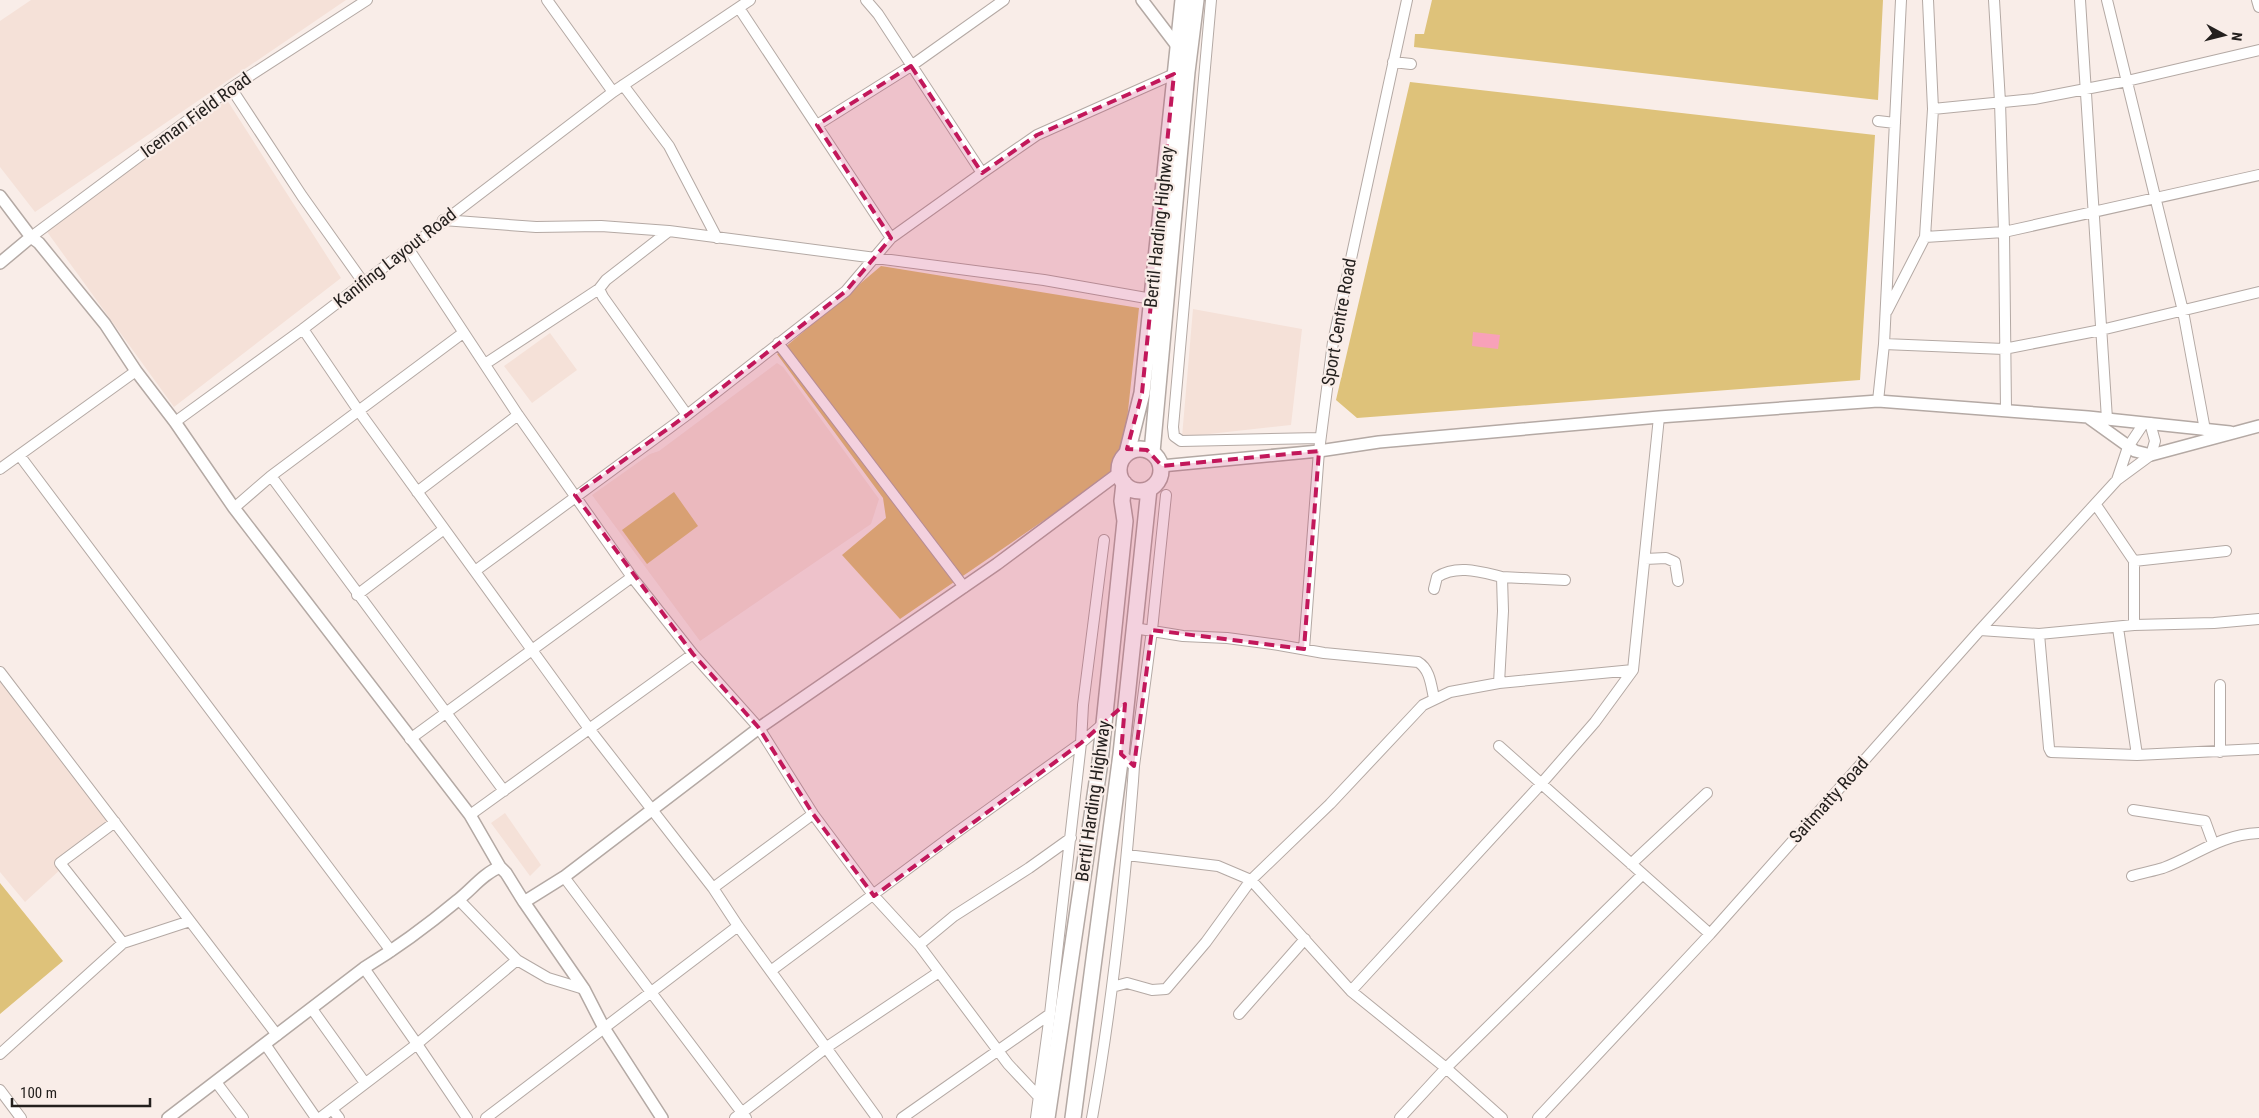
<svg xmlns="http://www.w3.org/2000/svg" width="2259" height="1118" font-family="'Roboto Condensed',sans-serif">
<rect width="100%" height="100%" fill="#f9ede8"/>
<!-- built -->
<path fill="#f5e1d8" d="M31,0H346L35,212L0,167V21Z
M227,100L341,278L174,407L45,229Z
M1193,309L1302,329L1291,425L1182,437Z
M550,333L577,370L532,403L504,366Z
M777,363L783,367L879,499L871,524L700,641L592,495L650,454L659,451Z
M0,679L110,824L25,902L0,872Z
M505,813L541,865L530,876L491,823Z"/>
<!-- green -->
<path fill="#dec27a" d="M1432,0H1883L1878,100L1414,47L1415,34H1424Z
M1410,82L1875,135L1860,380L1357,418L1336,400Z
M881,266L1139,308L1122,467L900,619L842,555L886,518L883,498L777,354Z
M674,492L698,526L647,564L622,530Z
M0,883L63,961L0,1014Z"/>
<!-- water -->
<path fill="#f8a1b9" d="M1473,332L1500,335L1498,349L1472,346Z"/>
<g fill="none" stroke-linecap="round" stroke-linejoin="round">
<!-- minor casing -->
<g stroke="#b4a9a4" stroke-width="12">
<path id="minor" d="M547,0L613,92
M866,0L878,14L982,173
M1211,0L1173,427L1174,436L1181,441L1320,438
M1994,0L2000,102L2004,232L2006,410
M2080,0L2107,419
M2107,0L2183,311L2205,430
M2257,0L2259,7
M739,8L891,238
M1393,62L1411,64
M623,85L669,146L717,238
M231,88L302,196L363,282
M1933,109L2034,99L2127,81L2259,50
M1878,121L1895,123
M817,125L911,66L1004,0
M443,220L536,227L601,226L669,231L1044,280L1152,299
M669,231L606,280L599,289L603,297L687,415
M31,237L231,88L367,0
M1925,237L2004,232L2259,175
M408,248L518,415L632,577L693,654L759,728L813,814L874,896L919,945L954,916L1029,868L1071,838
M1887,311L1925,237L1933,109L1928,0
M303,329L358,410L590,730L713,888L738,926L877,1118
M778,343L964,587
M1884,344L2004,349L2101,330L2259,292
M485,364L599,289
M1878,401L1884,344L1901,0
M175,422L303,329L613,92L750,0
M20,456L391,951
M0,469L136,371
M271,476L504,791
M2117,480L2128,447L2144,423
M417,492L518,415
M2096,505L2134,561
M234,508L271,476L463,333
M1645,559L1666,558L1675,562L1678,581
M475,571L687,415L846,291L891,238L982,173L1037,135L1174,74
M1502,577L1565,580
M1434,589L1437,577C1457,564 1481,572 1502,577L1503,611L1499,683
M357,595L444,529
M2134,625V561L2226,551
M1134,628L1183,636L1227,638L1279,645L1324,653L1418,662C1430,669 1431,685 1434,698
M2118,628L2137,755
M1980,630L2039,634L2134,625L2214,623L2259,619
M2039,634L2049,748L2051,752L2137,755L2259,749
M1304,649L1319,451L1333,342L1407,0
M0,672L277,1035
M410,739L632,577
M1499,746L1710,934
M2220,752V685
M1134,766L1152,630L1166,495
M2133,810L2205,821L2213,843
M470,815L693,654
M115,822L60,863L123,943
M1127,855L1218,866L1251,880L1351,991L1446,1068L1502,1118
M1631,864L1707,793
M2132,876C2142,873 2153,871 2163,868C2198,855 2218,835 2259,833
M564,877L746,1118
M713,888L813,814
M459,900L517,960L548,978L584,989
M919,945L1008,1064L1038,1096
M364,968L417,1044L467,1118
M772,970L953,835L1081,743L1104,723
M1112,987L1127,983L1152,990L1166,989L1206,942L1251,880L1330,804L1423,705L1450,692L1499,683L1633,670
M1351,991L1541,784L1595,722L1633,670L1659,417
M312,1009L365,1083
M1239,1014L1305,939
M265,1044L316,1118
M0,1054L123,943L190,921
M216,1082L243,1118
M0,1090L21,1118
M332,1109L339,1118
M320,1118L417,1044L517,960
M486,1118L738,926
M735,1118L827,1047L939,972
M902,1118L1050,1014
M1036,1118L1050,1014L1081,743L1083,705L1104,540
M1092,1118C1112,1007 1124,894 1133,781L1134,766L1121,754
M1400,1118L1446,1068L1642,875
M1538,1118L1710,934L1980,630L2117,480L2151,455L2155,441L2150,423"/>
</g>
<!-- tertiary casing -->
<g stroke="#b4a9a4" stroke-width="14">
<path id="tertiary" d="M1142,0L1177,46
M0,196L31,237L39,243L105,324L136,371L175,422L234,508L470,815L500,867
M0,263L31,237
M2089,418L2135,451L2151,455L2259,426
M1161,466L1319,451L1379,442L1659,417L1878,401L2088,417L2230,432
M524,902L584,989L604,1028L662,1118
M168,1118L364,968C397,948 428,925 458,900C472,889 484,873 500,867L506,873L524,902L564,877L759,728L997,564L1119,473"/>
</g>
<!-- primary casing -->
<g stroke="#b4a9a4" stroke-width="18">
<path id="primary" d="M1119 470a21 21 0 1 1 42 0a21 21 0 1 1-42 0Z
M1152,452L1187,72L1196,0
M1127,453L1142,393L1183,0
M1047,1118L1100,762L1125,521L1122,501L1124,483
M1073,1118L1121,754L1149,489"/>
</g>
<!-- minor -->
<use href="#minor" stroke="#fff" stroke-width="10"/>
<!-- tertiary -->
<use href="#tertiary" stroke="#fff" stroke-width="11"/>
<!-- primary -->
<use href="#primary" stroke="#fff" stroke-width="15"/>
</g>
<!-- marked area -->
<path fill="#c2185b" fill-opacity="0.2" stroke="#c2185b" stroke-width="4" stroke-dasharray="10 6" stroke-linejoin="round" d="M911,66L982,173L1037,135L1174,74L1142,393L1127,449L1147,450L1162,466L1319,451L1304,649L1152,630L1134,766L1121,754L1125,704L1081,743L874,896L813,814L759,728L693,654L575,495L687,415L846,291L891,238L817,125Z"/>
<g text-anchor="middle" stroke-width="4.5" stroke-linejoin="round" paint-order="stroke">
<!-- street labels -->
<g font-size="18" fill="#24201e" stroke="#f9ede8">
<text transform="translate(196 115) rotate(-36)" y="6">Iceman Field Road</text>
<text transform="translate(1159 227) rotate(-84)" y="6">Bertil Harding Highway</text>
<text transform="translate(395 258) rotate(-38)" y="6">Kanifing Layout Road</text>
<text transform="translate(1339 322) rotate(-80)" y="6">Sport Centre Road</text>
<text transform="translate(1829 800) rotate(-48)" y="6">Saitmatty Road</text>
<text transform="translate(1093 801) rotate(-82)" y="6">Bertil Harding Highway</text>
</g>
</g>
<!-- north arrow -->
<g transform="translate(2224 35) rotate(97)" stroke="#f9ede8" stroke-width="4" paint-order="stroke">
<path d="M0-4L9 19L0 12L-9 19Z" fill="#24201e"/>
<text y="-8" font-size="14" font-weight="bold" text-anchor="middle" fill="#24201e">N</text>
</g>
<!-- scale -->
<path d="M12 1098v8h138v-8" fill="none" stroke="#24201e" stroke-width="2.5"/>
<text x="20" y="1098" font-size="15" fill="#24201e" stroke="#f9ede8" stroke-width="4" paint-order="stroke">100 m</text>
</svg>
